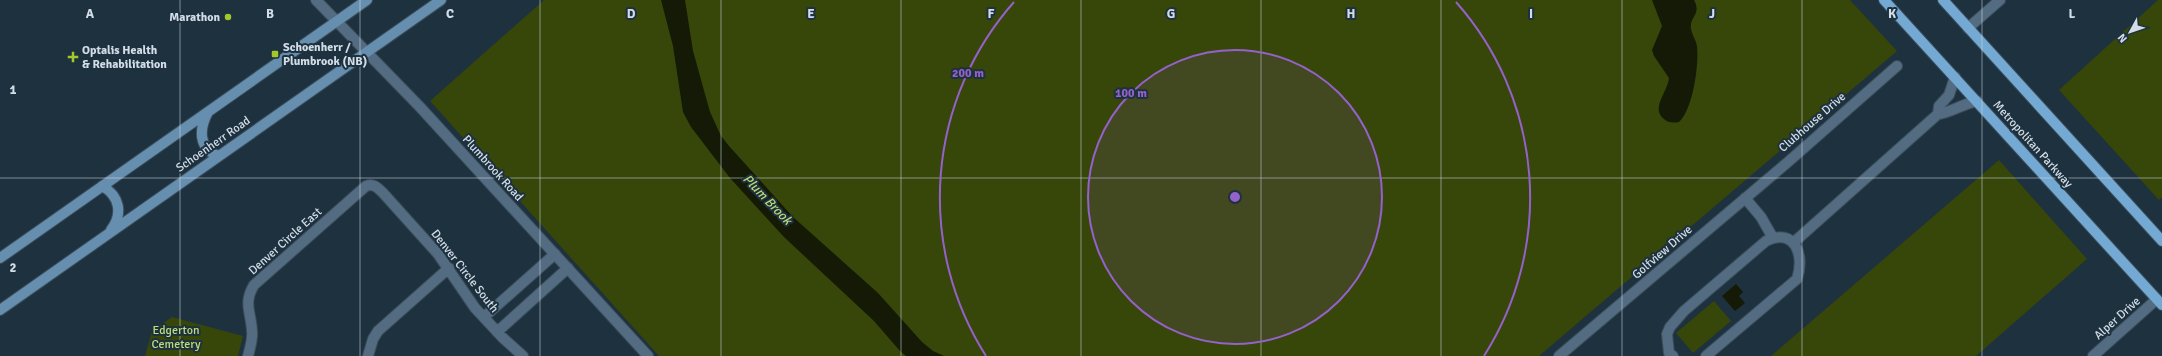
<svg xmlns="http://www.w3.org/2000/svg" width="2162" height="356" font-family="Signika,sans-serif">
<rect width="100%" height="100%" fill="#1e313f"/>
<!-- green -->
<path fill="#374609" d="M544,0H1850L1897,51L1539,356H659L430,101Z
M2158,0H2162V197L2159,200L2059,90Z
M1999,160L2087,259L1976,356H1771Z
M1714,301L1731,321L1693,353L1676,333Z
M172,317L243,336L238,356H145L152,331Z"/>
<!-- water -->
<path fill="#141a05" d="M661,0H685L693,51L710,112L721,136L729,146L793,217L878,293L922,342L933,351L944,356H906L900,351L874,321L784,237L730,178L691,127L683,112L673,46Z
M1652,0H1694C1702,15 1689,16 1691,29C1692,35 1696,40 1697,46C1699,65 1693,109 1679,122C1673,123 1668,123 1664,119C1650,109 1668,91 1669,78L1654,56L1652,50L1662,26Z
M1736,284L1743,292L1739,296L1745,303L1735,311L1722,296Z"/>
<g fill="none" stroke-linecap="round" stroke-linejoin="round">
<!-- minor casing -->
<g stroke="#3b4d5a" stroke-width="12">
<path id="minor" d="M1968,28L2000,0
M1955,77L1949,95L1939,106L1938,114C1950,113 1962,104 1977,101
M1745,198L1761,217L1773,238
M1793,243L1938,114
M484,317L555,254
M497,332L568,268
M248,356C250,348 253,339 252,331C251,312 243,303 254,285L366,186C374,183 378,188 384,194L438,254L475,308L503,338L523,356
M368,356L373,339L378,331L449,268
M1559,356L1788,162L1897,66
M1673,356L1669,353L1667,334L1670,327L1684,311L1766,241C1795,227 1805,255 1797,279L1706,356
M2093,356L2157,299"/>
</g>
<!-- tertiary casing -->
<g stroke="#3b4d5a" stroke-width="12">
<path id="tertiary" d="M316,0L420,107L648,356"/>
</g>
<!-- secondary casing -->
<g stroke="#3b4d5a" stroke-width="12">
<path id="secondary" d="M208,112C199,129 198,148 218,156
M102,186C120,196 123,214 111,230
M0,258L367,0
M0,310L441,0"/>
</g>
<!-- primary casing -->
<g stroke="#3b4d5a" stroke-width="12">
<path id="primary" d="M1884,0L2162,305
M1943,0L2162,241"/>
</g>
<!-- minor -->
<use href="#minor" stroke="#536c81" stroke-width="10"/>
<!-- tertiary -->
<use href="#tertiary" stroke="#536c81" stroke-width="10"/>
<!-- secondary -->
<use href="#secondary" stroke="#668eaf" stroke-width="10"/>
<!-- primary -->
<use href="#primary" stroke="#73a9d3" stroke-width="10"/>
</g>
<!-- grid -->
<path fill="none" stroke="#d2dde7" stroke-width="1" stroke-opacity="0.55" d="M180,0V356M360,0V356M540,0V356M721,0V356M901,0V356M1081,0V356M1261,0V356M1441,0V356M1622,0V356M1802,0V356M1982,0V356M0,178H2162"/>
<!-- distance rings -->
<circle cx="1235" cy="197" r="147" fill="#9561cb" fill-opacity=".12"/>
<g fill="none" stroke="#9561cb" stroke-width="2">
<circle cx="1235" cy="197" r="147"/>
<path d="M986 356A295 295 0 0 1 1014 2M1456 2A295 295 0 0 1 1484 356"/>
</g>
<!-- markers -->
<g fill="#a1c929" stroke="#1e313f" stroke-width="1.5">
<circle cx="228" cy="17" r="4"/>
<rect x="271" y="50" width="8" height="8" rx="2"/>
<path d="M71 51h4v4h4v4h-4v4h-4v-4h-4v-4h4z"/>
</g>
<g text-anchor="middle" stroke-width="4" stroke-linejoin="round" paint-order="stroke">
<!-- poi labels -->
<g font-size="12" font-weight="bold" fill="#d2dde7" stroke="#1e313f" text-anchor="start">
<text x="220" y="21" text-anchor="end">Marathon</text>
<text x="283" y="51">Schoenherr /<tspan x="283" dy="14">Plumbrook (NB)</tspan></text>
<text x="82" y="54">Optalis Health<tspan x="82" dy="14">&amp; Rehabilitation</tspan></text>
</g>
<!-- street labels -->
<g font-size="12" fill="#d2dde7" stroke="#1e313f">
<text transform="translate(1812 122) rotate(-41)" y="4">Clubhouse Drive</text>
<text transform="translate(213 144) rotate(-35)" y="4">Schoenherr Road</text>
<text transform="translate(2033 144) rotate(48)" y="4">Metropolitan Parkway</text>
<text transform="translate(493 168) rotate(48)" y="4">Plumbrook Road</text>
<text transform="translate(285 241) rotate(-42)" y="4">Denver Circle East</text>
<text transform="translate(1662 252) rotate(-41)" y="4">Golfview Drive</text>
<text transform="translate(465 271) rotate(52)" y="4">Denver Circle South</text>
<text transform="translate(2117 318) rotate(-42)" y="4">Alper Drive</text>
</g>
<!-- park labels -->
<g font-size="12" fill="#bedd7b" stroke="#1e313f">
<text x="176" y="334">Edgerton<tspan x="176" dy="14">Cemetery</tspan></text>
</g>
<!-- water labels -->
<g font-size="13" font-style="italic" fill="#b9d775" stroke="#1e313f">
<text transform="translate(768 199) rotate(46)" y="5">Plum Brook</text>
</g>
</g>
<g font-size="13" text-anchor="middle" font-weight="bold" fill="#d2dde7" stroke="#1e313f" stroke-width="4" stroke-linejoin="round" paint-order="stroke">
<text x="90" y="18">A</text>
<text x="270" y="18">B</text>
<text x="450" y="18">C</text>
<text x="631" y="18">D</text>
<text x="811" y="18">E</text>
<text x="991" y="18">F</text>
<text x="1171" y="18">G</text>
<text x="1351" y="18">H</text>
<text x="1531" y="18">I</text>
<text x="1712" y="18">J</text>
<text x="1892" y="18">K</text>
<text x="2072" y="18">L</text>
<text x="13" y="94">1</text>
<text x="13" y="272">2</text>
</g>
<circle cx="1235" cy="197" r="6" fill="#9561cb" stroke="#1e313f" stroke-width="2"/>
<g font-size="12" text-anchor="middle" font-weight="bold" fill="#9561cb" stroke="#1e313f" stroke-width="4" stroke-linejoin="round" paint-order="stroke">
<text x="968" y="77">200 m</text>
<text x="1131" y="97">100 m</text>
</g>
<!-- north arrow -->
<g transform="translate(2130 32) rotate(230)" stroke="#1e313f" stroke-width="3" paint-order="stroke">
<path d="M0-3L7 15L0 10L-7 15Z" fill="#d2dde7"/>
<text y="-6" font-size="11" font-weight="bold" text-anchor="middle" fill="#d2dde7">N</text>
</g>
</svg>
